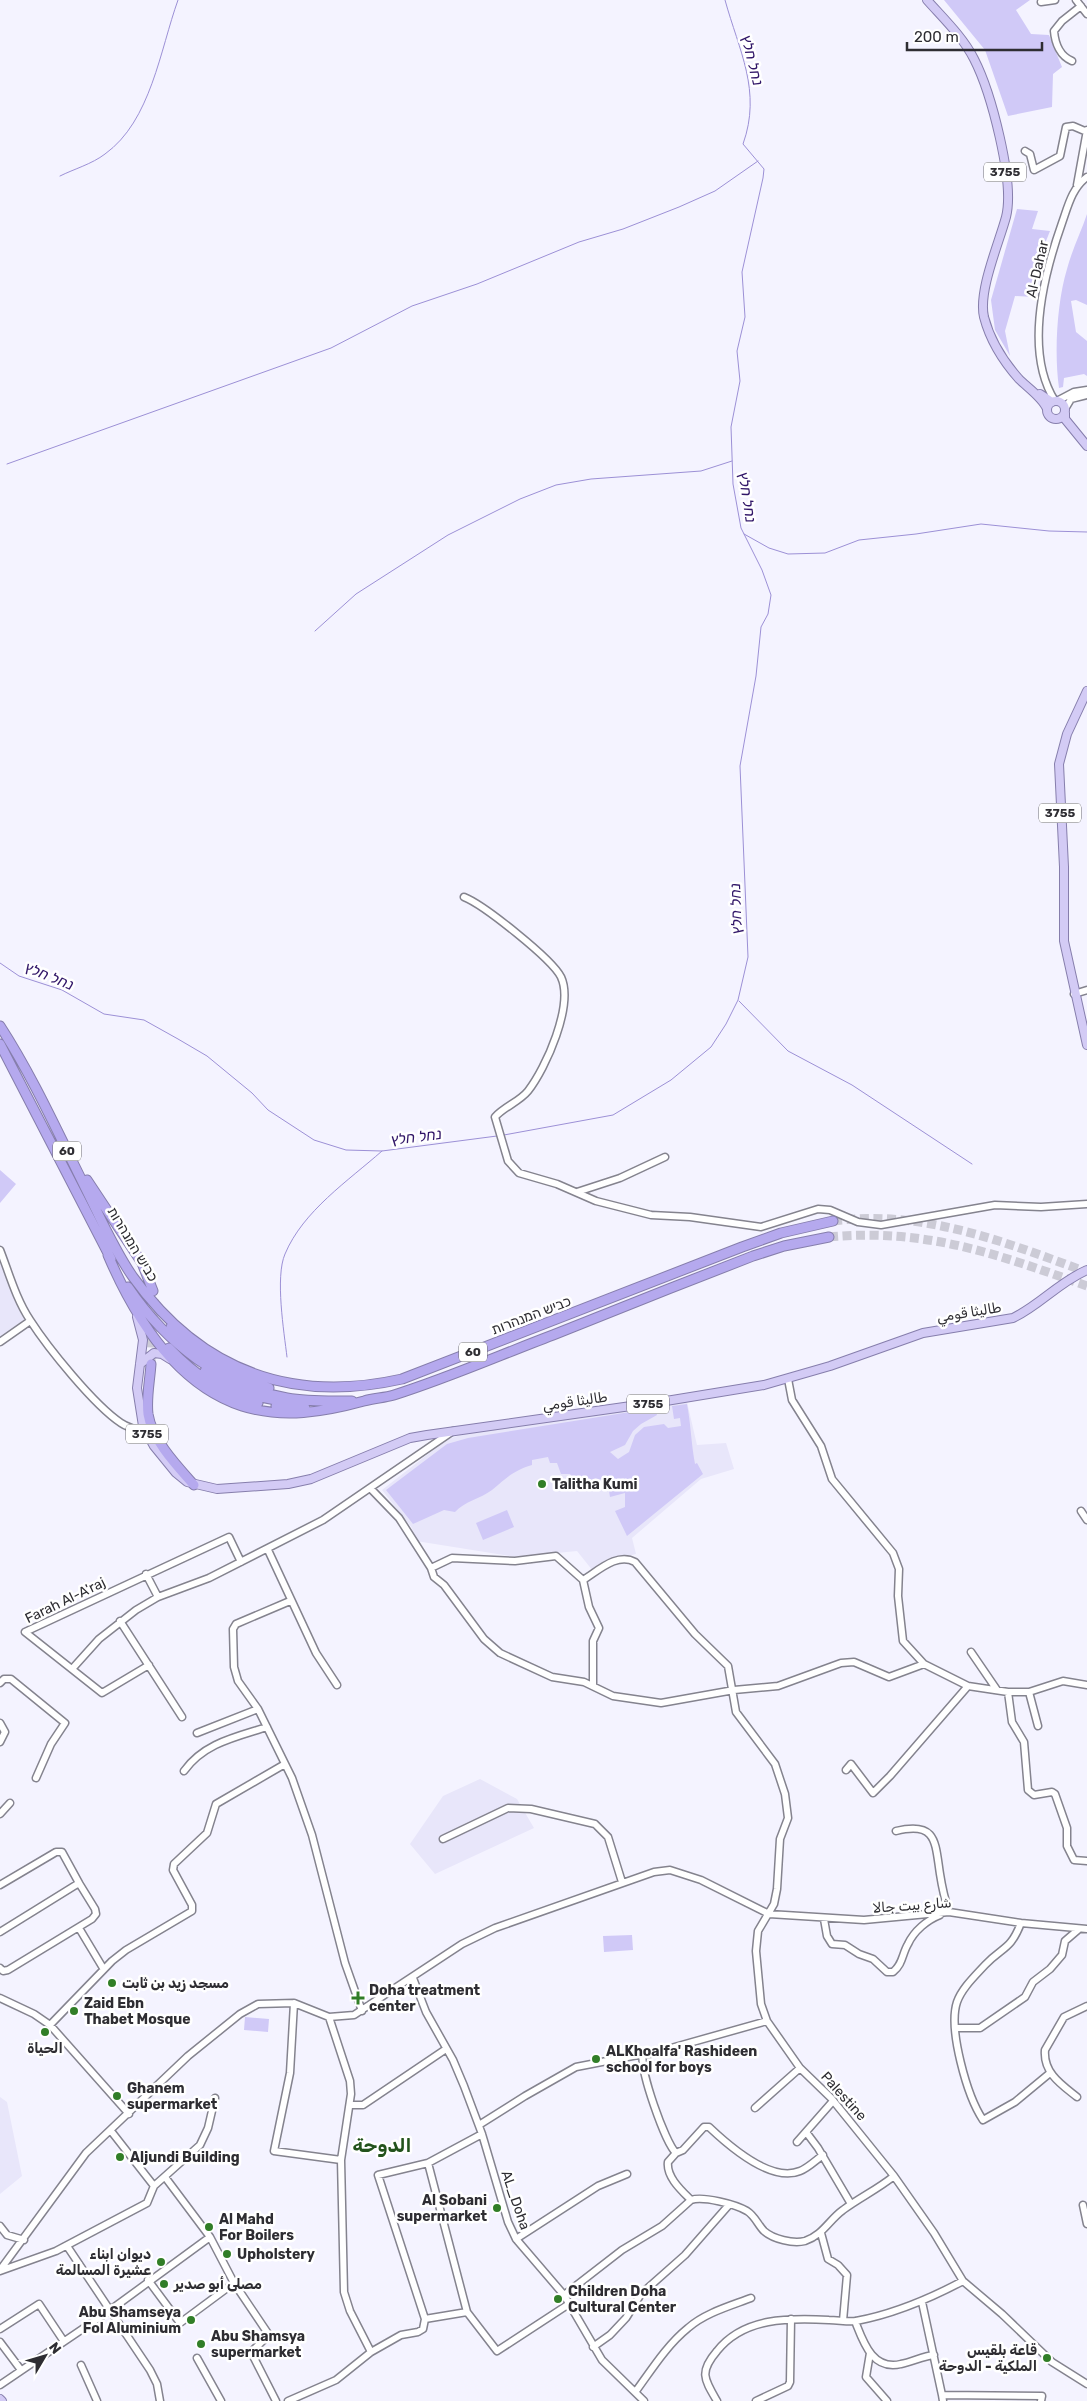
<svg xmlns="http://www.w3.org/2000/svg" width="1087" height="2401" font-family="Rubik,Vazirmatn,'Noto Sans Hebrew',sans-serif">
<rect width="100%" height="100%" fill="#f4f3ff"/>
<!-- built -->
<path fill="#e8e6fa" d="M0,1259L20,1312L26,1322L0,1340Z
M687,1402L697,1445L726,1443L734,1469L701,1479L632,1538L636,1554L607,1561L593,1571L577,1551L516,1557L416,1541L412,1528L382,1490L446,1440L475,1430Z
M480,1779L517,1799L534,1828L435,1874L410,1844L443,1796Z
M0,2097L7,2102L22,2176L0,2194Z"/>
<!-- green -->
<path fill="#d0c9f7" d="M944,0H1030L1016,10L1031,34L1049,35L1062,67L1053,74L1052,107L1008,116L985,50Z
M1017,209L1038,211L1032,229L1050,231L1036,266L1034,297L1015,296L1005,331L1010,356L995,330L991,300Z
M1087,214V305L1076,300L1071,301L1076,332L1087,341V376L1084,374L1064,378L1063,387L1059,388C1054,353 1057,302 1067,269C1072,250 1081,232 1087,214Z
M0,1170L16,1184L0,1203Z
M687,1404C691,1425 691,1443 695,1464L697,1463L703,1474L627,1536L615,1511L625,1507V1493L610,1497L607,1479L575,1481L570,1474H561L557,1463H550L548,1457L532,1460V1465C512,1471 507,1478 492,1490C480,1499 465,1501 455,1512L444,1510L413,1524L386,1490L447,1444L468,1438L655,1408L657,1415L641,1424L633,1431L625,1445L610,1452L618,1459L629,1452L635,1435L644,1427L664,1424L668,1428L681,1426L680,1418L674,1419L672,1406Z
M507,1510L514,1527L483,1540L476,1523Z
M632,1935L633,1950L604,1952L603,1936Z
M245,2017L269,2019L268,2032L244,2030Z"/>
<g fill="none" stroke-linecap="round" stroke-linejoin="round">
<!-- stream -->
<path stroke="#9c90d6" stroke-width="1" d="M60,176C74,169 92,164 105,154C151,121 160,50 178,0
M7,464L331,348L412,306L477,284L579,242L623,229L679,207L715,191L758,161
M744,534L769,548L788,554L825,553L859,540L916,534L981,524L1049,531L1087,532
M315,631L356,594L448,535L520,499L556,485L591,479L701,471L732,461
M0,963L19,976L62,990L104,1014L144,1020L178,1039L207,1056L252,1093L268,1110L314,1140L346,1150L382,1151L497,1136
M739,1001L788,1051L852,1085L972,1164
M504,1135L613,1115L671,1080L711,1047L726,1024L738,1000L748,957L740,766L756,676L761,627L768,614L771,595L762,570L741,528L733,484L731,427L740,381L737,351L745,317L742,272L763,178L764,169L743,144C762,91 739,51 725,0
M287,1357C284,1332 275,1277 285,1254C303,1211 348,1181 382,1151"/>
<!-- highway-tunnel -->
<path stroke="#cccbd6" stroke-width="9" stroke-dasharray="9 4.5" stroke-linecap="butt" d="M833,1221C923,1209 1004,1242 1087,1272
M829,1237C926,1228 997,1254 1087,1286
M151,1361L154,1299"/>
<!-- minor casing -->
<g stroke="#84838e" stroke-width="9">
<path id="minor" d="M1076,0L1087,14
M1041,2L1055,0
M1072,61C1060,56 1055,43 1054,31L1062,21L1081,6
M1025,151L1030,154L1034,170L1060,156L1066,127L1073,126L1087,132
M1077,185L1087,130
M1055,401C1024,352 1044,274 1062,223C1068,206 1072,188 1087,177
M1057,401L1074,392L1087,390
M1065,409L1071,399L1087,395
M464,897C484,905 552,959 561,977C574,1005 546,1068 528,1091C519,1102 505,1106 495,1117L508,1161L519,1173L557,1184L596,1201L651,1215L690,1217L761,1227L818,1209L830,1210L858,1222L881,1225L995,1205L1041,1207L1087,1204
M1074,994L1087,990
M577,1192L620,1178L665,1157
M0,1250C9,1273 16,1299 30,1320C48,1348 94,1405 121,1423C128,1428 137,1430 146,1432
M0,1342L30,1321
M788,1379L792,1400L821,1446L832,1479L893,1553L899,1569L898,1596L903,1641L924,1664L968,1686L1008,1692H1029L1063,1681L1087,1685
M371,1489L399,1518L431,1568L434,1577L444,1585L484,1639L500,1653L552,1677L584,1682L613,1696L661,1703L734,1690L778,1686L841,1663L854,1662L889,1677L924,1664
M1081,1511L1087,1520
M268,1550L316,1653L337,1685
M431,1568L452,1558L515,1561L556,1556L583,1580L589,1607L599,1628L593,1641V1686
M146,1574L158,1597
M583,1580C598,1571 617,1552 635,1562L695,1634L728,1666L736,1712L775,1764L785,1794L788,1818L780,1839L777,1889L774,1904L758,1931L756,1951L761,2004L767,2021L800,2068L831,2098L894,2176L934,2233L963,2281L1002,2314L1052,2362L1087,2384
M290,1601L236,1624L233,1629L234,1667L238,1681L258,1709L292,1778L312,1835L345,1963L362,2011
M120,1621L182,1717
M971,1652L997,1690
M149,1665L102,1693L25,1632L229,1537L241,1562
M72,1669L99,1639L136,1610L158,1597L209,1578L323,1520L453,1431
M0,1683L4,1679H11L65,1723L51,1744L36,1778
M1008,1692L1012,1722L1024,1742L1028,1790L1034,1795L1052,1792L1055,1794L1067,1828V1846L1074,1860L1087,1861
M1029,1692L1038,1726
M0,1723L5,1732L0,1742
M197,1733L258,1709
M846,1770L851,1764L873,1793L890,1776L968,1686
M184,1771C204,1743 236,1737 267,1727
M0,1814L10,1803
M896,1831C937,1821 935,1842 940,1874C942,1887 945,1900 949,1912
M443,1839L508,1808L531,1809L595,1824L608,1837L622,1882
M0,1885L56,1852H62L79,1883L0,1932
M824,1919L827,1936L832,1944L845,1945L859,1954L873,1959L887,1972H893C903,1964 902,1954 908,1944C914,1931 927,1920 940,1915
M1021,1923C1010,1951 1003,1946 985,1965C975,1976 962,1988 957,2002C948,2029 967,2096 983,2120L1015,2102L1050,2073
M79,1928L103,1968
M0,1968L3,1971L8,1970L92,1919L96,1914L95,1909L79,1883
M413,1978L426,2012L453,2060L464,2086L482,2134L508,2222L516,2239L564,2295L602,2360L644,2401
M0,1998L34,2014L50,2025L129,2114
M294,2003L290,2073L274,2151L341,2160
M329,2017L350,2081L351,2094L341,2160L344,2292L350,2311L371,2352
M50,2025L112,1961L126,1950L192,1911V1905L173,1870L174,1864L207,1833L216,1804L285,1764
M956,2028H980L1025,1997L1033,1982L1050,1969L1062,1955L1065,1941L1079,1929
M643,2054H650L767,2021
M1077,2097C1062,2085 1043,2073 1045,2050L1064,2017L1087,2006
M350,2105H363L446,2049
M755,2108L800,2068
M479,2125L525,2096L576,2067L643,2054C639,2069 665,2142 676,2153L683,2150L704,2127H709C728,2145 771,2183 800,2171C808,2168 816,2160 823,2155
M111,2131L154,2186
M806,2132L818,2148L851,2204
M797,2142L833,2101
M676,2153L668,2162C666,2177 682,2191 691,2200
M428,2163L467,2312L497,2351L569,2304
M165,2177L210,2237L234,2283L269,2335L251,2352L276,2401
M1083,2205L1087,2224
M0,2226L7,2235L24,2240
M821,2233L828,2259L838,2265L847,2275L843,2321
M516,2239L598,2186L627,2174
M67,2246L150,2370L157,2384L160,2401
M0,2270L86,2153L188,2056L240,2014L258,2004L294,2003L329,2017L354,2015L462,1944L495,1928L654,1872L670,1870L701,1880L769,1914L864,1920L949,1912L1021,1923L1087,1929
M0,2271L56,2251L147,2203L154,2186L200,2145L208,2128L215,2098
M148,2280L180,2323L234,2283
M564,2295L622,2250L662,2226L691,2200C703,2196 735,2204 747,2211C755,2216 758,2225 764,2231C773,2239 793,2244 805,2241C823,2235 829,2220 843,2210C859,2198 878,2189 894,2176
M922,2302L942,2395
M425,2319L378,2175L428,2163L482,2134
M855,2321C863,2341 872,2371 901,2364C912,2362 923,2356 934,2355
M0,2329L39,2304L63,2340
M0,2342L21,2370
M593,2347L610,2335L626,2318L641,2294L685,2255L728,2206
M870,2353L866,2377L887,2401
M197,2358L221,2401
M81,2365L97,2401
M0,2385L109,2311L210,2237
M636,2391C652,2369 667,2345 688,2328C705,2313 730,2306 751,2298
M288,2401L336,2380L371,2352L401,2335L418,2332L423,2329L425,2319L467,2312
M717,2401C704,2379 699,2372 717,2351C744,2317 789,2318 829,2320C838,2320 848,2322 856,2321C894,2314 929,2299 963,2281
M756,2401L788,2386L790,2382L791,2319
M943,2401L942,2395L1042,2396L1041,2401"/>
</g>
<!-- major casing -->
<g stroke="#867eac" stroke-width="10">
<path id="major" d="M927,0C943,18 963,37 974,59C991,92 1015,182 1006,217C999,243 978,291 984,317C990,340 1003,361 1019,379C1027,387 1043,398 1047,409
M1040,394L1052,402
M1047 410a9 9 0 1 1 18 0a9 9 0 1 1-18 0Z
M1065,413V419L1087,446
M1087,691L1067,734L1059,764L1064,867V941L1087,1045
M137,1317L143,1340L137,1388L143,1426L154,1446L176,1473L187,1482L217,1489L288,1484L311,1479L410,1438L427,1435L666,1401L764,1385L830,1366L923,1333L1013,1318C1040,1305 1059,1282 1087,1270
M140,1364L154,1353L162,1354L170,1359
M0,2399L2,2401"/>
</g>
<!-- highway casing -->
<g stroke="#867eac" stroke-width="11">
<path id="highway" d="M0,1026C33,1077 58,1133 85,1187C100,1217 114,1250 133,1277C200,1370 290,1404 402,1379L742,1247L781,1233L833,1221
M0,1044L111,1259
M87,1180L142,1263L153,1291
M108,1255C134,1316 175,1384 242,1406C283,1419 324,1412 364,1401C374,1398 384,1398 394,1395C448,1378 500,1355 553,1335C620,1308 686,1282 753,1256L784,1246L829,1237
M128,1287C166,1343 221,1386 287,1398C309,1402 331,1401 352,1401
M171,1327C197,1357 231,1375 269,1388
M169,1348C194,1374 223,1395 258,1403
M151,1364C150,1380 146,1398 148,1414C152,1440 177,1466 194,1485
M205,1371L250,1395L286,1402
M276,1406L305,1408"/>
</g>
<!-- minor -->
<use href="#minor" stroke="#fff" stroke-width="6"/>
<!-- major -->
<use href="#major" stroke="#d3cbf5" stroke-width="8"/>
<!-- highway -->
<use href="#highway" stroke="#b5a9ee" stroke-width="9"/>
</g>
<!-- markers -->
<g fill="#317e27" stroke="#fff" stroke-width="2">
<circle cx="542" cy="1484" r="5"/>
<circle cx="112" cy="1983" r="5"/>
<path d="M355.5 1990.5h5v5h5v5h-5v5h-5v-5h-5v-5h5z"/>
<circle cx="74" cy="2011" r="5"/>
<circle cx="45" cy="2032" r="5"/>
<circle cx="596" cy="2059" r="5"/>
<circle cx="117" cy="2096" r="5"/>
<circle cx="120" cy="2157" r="5"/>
<circle cx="497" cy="2208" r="5"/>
<circle cx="209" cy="2227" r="5"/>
<circle cx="227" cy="2254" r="5"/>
<circle cx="161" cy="2262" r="5"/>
<circle cx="164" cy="2284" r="5"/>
<circle cx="558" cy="2299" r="5"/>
<circle cx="191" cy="2320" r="5"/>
<circle cx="201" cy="2344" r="5"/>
<circle cx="1047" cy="2358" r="5"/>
</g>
<g text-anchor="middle" stroke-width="5" stroke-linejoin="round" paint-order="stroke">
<!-- shield labels -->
<g fill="#fff" stroke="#6d6c70" stroke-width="1">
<rect x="984" y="162.5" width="42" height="19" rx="4"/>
<rect x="1039" y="803.5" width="42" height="19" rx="4"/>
<rect x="53" y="1141.5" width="28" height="19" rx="4"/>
<rect x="459" y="1342.5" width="28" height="19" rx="4"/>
<rect x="627" y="1394.5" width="42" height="19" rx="4"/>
<rect x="126" y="1424.5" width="42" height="19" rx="4"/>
</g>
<g font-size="12" font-weight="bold" fill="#2e2d32">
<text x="1005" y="176">3755</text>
<text x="1060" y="817">3755</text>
<text x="67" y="1155">60</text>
<text x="473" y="1356">60</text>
<text x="648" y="1408">3755</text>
<text x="147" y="1438">3755</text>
</g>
<!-- street labels -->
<g font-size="14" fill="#2e2d32" stroke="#fff">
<text transform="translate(1037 269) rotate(-77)" y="5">Al-Dahar</text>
<text transform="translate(133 1244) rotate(59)" y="5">כביש המנהרות</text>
<text transform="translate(969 1312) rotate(-9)" y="5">طاليثا قومي</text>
<text transform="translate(531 1315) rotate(-21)" y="5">כביש המנהרות</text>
<text transform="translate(575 1401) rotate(-8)" y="5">طاليثا قومي</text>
<text transform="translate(65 1600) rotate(-26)" y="5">Farah Al-A'raj</text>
<text transform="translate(912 1905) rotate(-4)" y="5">شارع بيت جالا</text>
<text transform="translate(844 2096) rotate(48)" y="5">Palestine</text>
<text transform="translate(516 2200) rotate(71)" y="5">AL_Doha</text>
</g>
<!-- poi labels -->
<g font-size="14" font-weight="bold" fill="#2e2d32" stroke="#fff" text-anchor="start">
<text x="552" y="1489">Talitha Kumi</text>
<text x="122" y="1988">مسجد زيد بن ثابت</text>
<text x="369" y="1995">Doha treatment<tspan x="369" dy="16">center</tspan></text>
<text x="84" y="2008">Zaid Ebn<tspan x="84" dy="16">Thabet Mosque</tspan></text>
<text x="45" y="2053" text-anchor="middle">الحياة</text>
<text x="606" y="2056">ALKhoalfa' Rashideen<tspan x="606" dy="16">school for boys</tspan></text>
<text x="127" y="2093">Ghanem<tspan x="127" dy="16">supermarket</tspan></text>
<text x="130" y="2162">Aljundi Building</text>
<text x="487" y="2205" text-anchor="end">Al Sobani<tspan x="487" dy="16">supermarket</tspan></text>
<text x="219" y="2224">Al Mahd<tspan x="219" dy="16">For Boilers</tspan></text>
<text x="151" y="2259" text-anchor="end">ديوان ابناء<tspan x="151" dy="16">عشيرة المسالمة</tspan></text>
<text x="237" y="2259">Upholstery</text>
<text x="174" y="2289">مصلى أبو صدير</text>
<text x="568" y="2296">Children Doha<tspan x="568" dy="16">Cultural Center</tspan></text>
<text x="181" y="2317" text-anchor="end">Abu Shamseya<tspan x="181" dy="16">Fol Aluminium</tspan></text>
<text x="211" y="2341">Abu Shamsya<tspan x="211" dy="16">supermarket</tspan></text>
<text x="1037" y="2355" text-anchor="end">قاعة بلقيس<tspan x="1037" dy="16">الملكية - الدوحة</tspan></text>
</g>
<!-- water labels -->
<g font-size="15" font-style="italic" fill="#311668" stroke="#fff">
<text transform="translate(752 60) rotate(76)" y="5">נחל חלץ</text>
<text transform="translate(747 497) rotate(81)" y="5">נחל חלץ</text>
<text transform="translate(736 909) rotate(-92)" y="5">נחל חלץ</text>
<text transform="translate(49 976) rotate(22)" y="5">נחל חלץ</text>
<text transform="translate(416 1137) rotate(-7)" y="5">נחל חלץ</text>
</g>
<!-- district labels -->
<g font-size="19" font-weight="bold" fill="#23531c" stroke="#fff">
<text x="382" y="2152">الدوحة</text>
</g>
</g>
<!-- north arrow -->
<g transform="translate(45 2356) rotate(52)" stroke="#ffffff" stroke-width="4" paint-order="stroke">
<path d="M0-4L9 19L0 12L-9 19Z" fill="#2e2d32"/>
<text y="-8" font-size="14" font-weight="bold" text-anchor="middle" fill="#2e2d32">N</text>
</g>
<!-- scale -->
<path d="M907 42v8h135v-8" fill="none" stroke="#2e2d32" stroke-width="2.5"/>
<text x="914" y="42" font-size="15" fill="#2e2d32" stroke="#ffffff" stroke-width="4" paint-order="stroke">200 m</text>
</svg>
